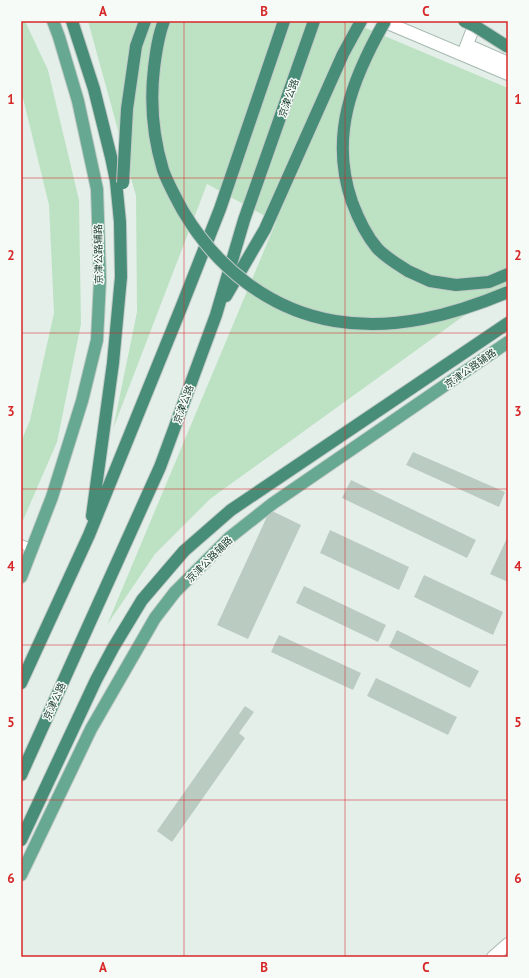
<svg xmlns="http://www.w3.org/2000/svg" width="529" height="978" font-family="'PT Sans','Noto Sans SC',sans-serif">
<rect width="100%" height="100%" fill="#e5efea"/>
<!-- green -->
<path fill="#bde2c3" d="M21,21H25L48,70L79,200L81,324L57,442L21,525V442L30,420L54,313L49,205L21,90Z
M88,21H349L508,88V284L210,499L155,554L107,625L276,222L207,184L113,429L137,312L136,196Z"/>
<!-- building -->
<path fill="#bacbc2" d="M413,452L505,492L499,507L406,465Z
M351,480L476,540L467,558L342,498Z
M270,510L301,525L248,639L217,625Z
M330,530L409,567L399,590L320,553Z
M508,536V582L490,574Z
M424,575L503,612L493,635L414,597Z
M304,586L386,625L378,642L296,603Z
M397,630L479,671L470,688L389,647Z
M279,635L361,673L353,690L271,652Z
M376,678L457,717L448,735L367,696Z
M245,706L254,712L239,733L245,738L172,842L157,831Z"/>
<g fill="none" stroke-linecap="round" stroke-linejoin="round">
<!-- service casing -->
<g stroke="#a7b8b1" stroke-width="10">
<path id="service" d="M21,544L32,549"/>
</g>
<!-- minor casing -->
<g stroke="#a7b8b1" stroke-width="14">
<path id="minor" d="M493,957L508,944"/>
</g>
<!-- tertiary casing -->
<g stroke="#a7b8b1" stroke-width="14">
<path id="tertiary" d="M383,21L508,74
M467,45L508,63
M464,52L476,21"/>
</g>
<!-- primary casing -->
<g stroke="#c1cac7" stroke-width="14">
<path id="primary" d="M21,577L52,497L82,401L97,340L100,280L97,189L78,101L59,37L53,21
M21,875L91,729L155,618L175,592L229,538L272,504L508,342"/>
</g>
<!-- trunk casing -->
<g stroke="#c1cac7" stroke-width="14">
<path id="trunk" d="M72,21L94,89L111,157L116,181L120,222L121,277L113,363L92,516
M408,271L430,281L456,285L489,282L508,274
M226,296L265,229L343,54L361,21
M21,683L89,535L181,308L220,209L284,21
M21,775L160,467L216,315L244,220L314,21
M21,840L96,680L113,648L142,600L184,551L231,510L508,323"/>
</g>
<!-- service -->
<use href="#service" stroke="#fff" stroke-width="8"/>
<!-- minor -->
<use href="#minor" stroke="#fff" stroke-width="12"/>
<!-- tertiary -->
<use href="#tertiary" stroke="#fff" stroke-width="12"/>
<!-- primary -->
<use href="#primary" stroke="#66a891" stroke-width="12"/>
<!-- trunk -->
<use href="#trunk" stroke="#488d77" stroke-width="12"/>
<!-- trunk-bridge casing -->
<g stroke="#c1cac7" stroke-width="14" stroke-linecap="butt">
<path id="trunk-bridge" d="M164,21C158,36 156,52 154,68C150,102 153,137 163,170C168,184 176,198 183,211C216,267 269,310 335,321C394,331 453,315 508,292
M385,21C352,79 329,136 352,202C358,218 366,235 377,248C385,257 397,264 408,271
M464,21L475,26L508,47
M123,183L127,109L136,46L145,21"/>
</g>
<!-- trunk-bridge -->
<use href="#trunk-bridge" stroke="#488d77" stroke-width="12"/>
</g>
<!-- grid -->
<path fill="none" stroke="#d62828" stroke-width="1" stroke-opacity="0.55" d="M184,21V957M345,21V957M21,178H508M21,333H508M21,489H508M21,645H508M21,800H508"/>
<g text-anchor="middle" stroke-width="3" stroke-linejoin="round" paint-order="stroke">
<!-- street labels -->
<g font-size="10" fill="#224337" stroke="#f6fbf8">
<text transform="translate(288 98) rotate(-70)" y="4">京津公路</text>
<text transform="translate(98 254) rotate(-91)" y="4">京津公路辅路</text>
<text transform="translate(470 368) rotate(-35)" y="4">京津公路辅路</text>
<text transform="translate(183 404) rotate(-70)" y="4">京津公路</text>
<text transform="translate(209 559) rotate(-45)" y="4">京津公路辅路</text>
<text transform="translate(54 701) rotate(-66)" y="4">京津公路</text>
</g>
</g>
<!-- border -->
<rect width="529" height="978" fill="none" stroke="#f6fbf8" stroke-width="44"/>
<rect x="22" y="22" width="485" height="934" fill="none" stroke="#d62828" stroke-width="1.5"/>
<g font-size="13" text-anchor="middle" font-weight="bold" fill="#d62828">
<text x="103" y="16">A</text>
<text x="264" y="16">B</text>
<text x="426" y="16">C</text>
<text x="11" y="104">1</text>
<text x="518" y="104">1</text>
<text x="11" y="260">2</text>
<text x="518" y="260">2</text>
<text x="11" y="416">3</text>
<text x="518" y="416">3</text>
<text x="11" y="571">4</text>
<text x="518" y="571">4</text>
<text x="11" y="727">5</text>
<text x="518" y="727">5</text>
<text x="11" y="883">6</text>
<text x="518" y="883">6</text>
<text x="103" y="972">A</text>
<text x="264" y="972">B</text>
<text x="426" y="972">C</text>
</g>
</svg>
